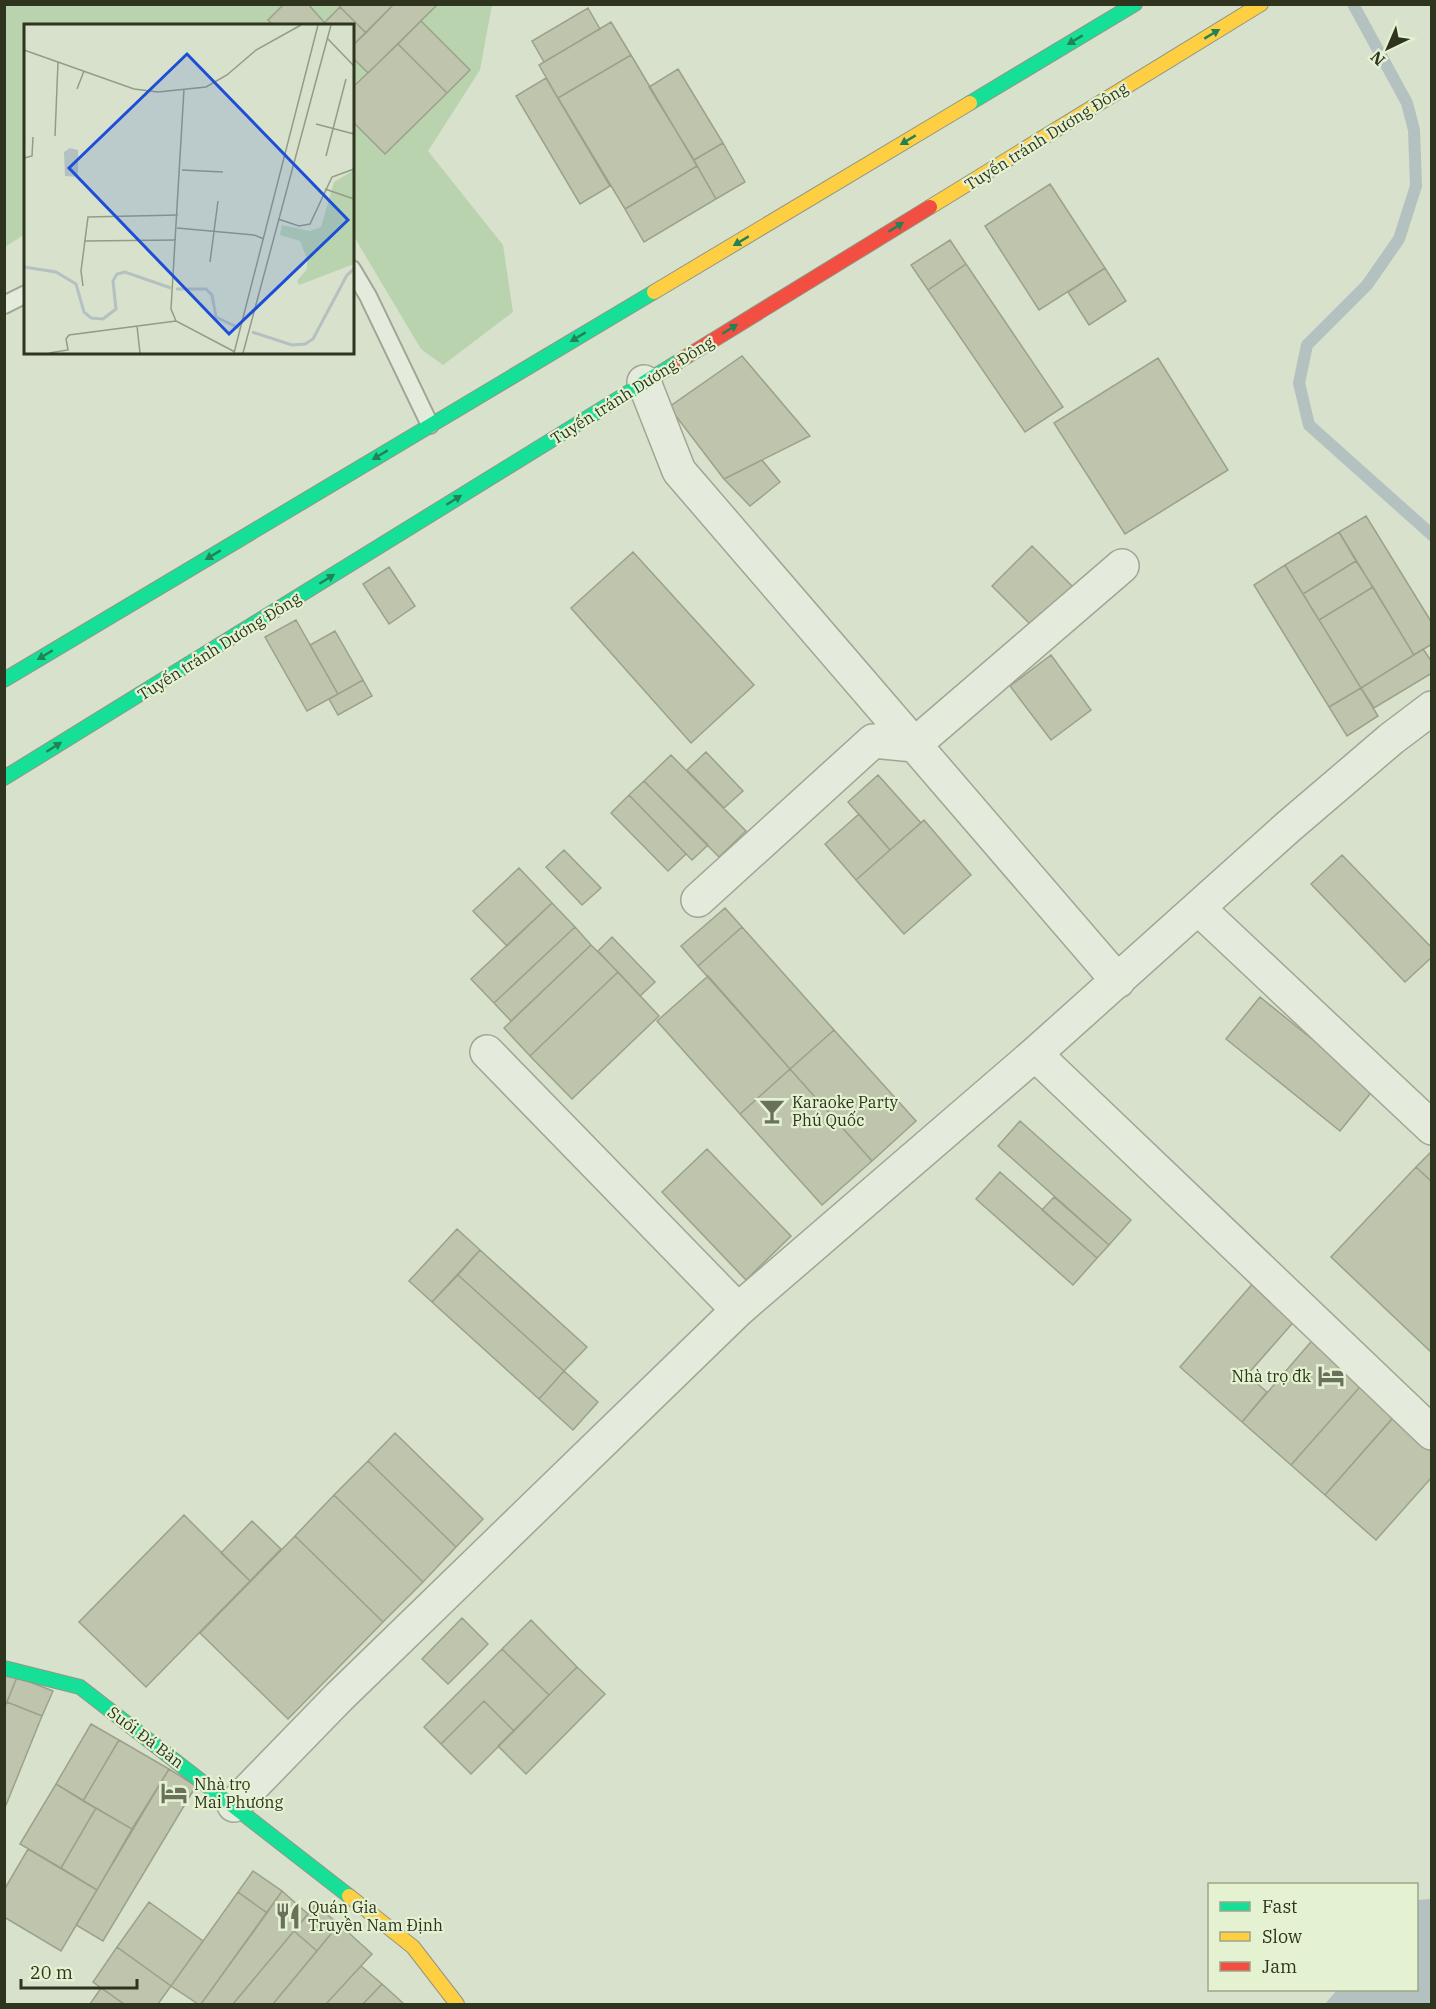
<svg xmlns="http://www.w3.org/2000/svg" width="1436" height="2009" font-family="'IBM Plex Serif',serif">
<rect width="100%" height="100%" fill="#d8e1cb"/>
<!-- green -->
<path fill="#b9d3ae" d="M5,5H492L480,70L428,151L503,245L513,312L443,365L421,349L353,235L352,26H26L25,234L5,247Z"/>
<!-- water -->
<path fill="#b4c1c1" d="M1431,1899V2004H1325L1337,1990H1416L1417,1900Z"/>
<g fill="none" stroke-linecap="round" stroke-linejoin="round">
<!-- stream -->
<path stroke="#b4c1c1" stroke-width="12" d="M1353,4L1407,103L1414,130L1416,186L1399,239L1367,285L1307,345L1299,383L1309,425L1432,535"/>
</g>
<!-- building -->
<path fill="#bfc4ac" stroke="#9ba18b" stroke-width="1.5" d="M284,4H308L324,22L321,26H274L268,20Z
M342,4H394L366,33L340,7Z
M394,4H438L368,73L352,57V46Z
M340,7L366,33L352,46V26H321Z
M588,8L600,29L544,62L532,41Z
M421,21L470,70L447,93L398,44Z
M611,22L631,55L558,98L539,65Z
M398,44L447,93L385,154L352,121V88Z
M631,55L697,166L625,209L558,98Z
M678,69L723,143L694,160L649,87Z
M546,78L610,186L580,204L516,96Z
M723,143L745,182L716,199L694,160Z
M697,166L716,199L644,242L625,209Z
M1050,184L1105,268L1039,310L985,226Z
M950,240L966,264L928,290L911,265Z
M966,264L1063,407L1025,432L928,290Z
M1105,268L1126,301L1089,325L1068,292Z
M742,356L810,436L724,479L669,407Z
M1158,358L1228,470L1125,534L1054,423Z
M762,460L780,482L750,506L724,479Z
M1366,516L1432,623V644L1414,655L1339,532Z
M1339,532L1356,561L1303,594L1285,565Z
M1032,546L1075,589L1035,629L992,586Z
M633,552L754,685L691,743L571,608Z
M1356,561L1373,587L1319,620L1303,594Z
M1285,565L1361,688L1329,707L1254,585Z
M389,567L415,606L389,624L363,584Z
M1373,587L1414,655L1361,688L1319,620Z
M296,620L338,694L307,711L265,637Z
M335,631L363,680L338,694L310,645Z
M1423,649L1432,662V673L1374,708L1361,688Z
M1051,655L1091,710L1051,740L1010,686Z
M363,680L372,696L338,715L329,699Z
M1361,688L1378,716L1347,736L1329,707Z
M706,752L743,791L724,808L687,770Z
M671,755L746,831L719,857L644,781Z
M878,775L921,823L890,850L848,802Z
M644,781L708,845L692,860L629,795Z
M629,795L686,854L668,871L611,813Z
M859,814L890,850L856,880L825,844Z
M924,820L971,875L904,934L856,880Z
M564,850L601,888L582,905L546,867Z
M1342,855L1432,948V957L1405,982L1311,884Z
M519,868L552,903L507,946L473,911Z
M552,903L575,927L494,1003L471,979Z
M725,908L742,927L698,966L681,946Z
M575,927L591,945L511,1021L494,1003Z
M742,927L834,1030L790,1069L698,966Z
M612,937L655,982L640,996L598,951Z
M591,945L618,972L530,1056L504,1028Z
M618,972L659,1016L572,1099L530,1056Z
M708,976L790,1069L740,1114L657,1021Z
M1260,997L1374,1089L1340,1131L1226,1039Z
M834,1030L916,1121L872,1161L790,1069Z
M790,1069L872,1161L822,1205L740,1114Z
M1020,1121L1131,1220L1109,1245L998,1146Z
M707,1149L791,1236L746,1280L662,1192Z
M1432,1151V1182L1416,1167Z
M1416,1167L1432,1182L1431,1352L1331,1257Z
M1000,1172L1097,1258L1073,1285L976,1199Z
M1054,1197L1109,1245L1097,1258L1042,1210Z
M457,1229L480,1250L432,1302L409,1281Z
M480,1250L587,1347L564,1371L458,1275Z
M458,1275L564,1371L539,1399L432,1302Z
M1255,1281L1297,1318L1247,1375L1267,1392L1242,1422L1180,1367Z
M1316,1336L1366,1380L1291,1465L1242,1422Z
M564,1371L598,1402L573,1430L539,1399Z
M1366,1380L1400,1410L1325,1495L1291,1465Z
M1397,1413L1432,1444V1477L1376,1540L1325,1495Z
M395,1433L483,1519L456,1547L368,1461Z
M368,1461L456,1547L423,1582L334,1495Z
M334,1495L423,1582L383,1622L295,1536Z
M184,1515L250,1581L146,1687L79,1622Z
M252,1521L281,1549L250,1581L221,1553Z
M295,1536L383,1622L288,1719L200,1633Z
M462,1618L488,1644L448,1684L422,1659Z
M531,1620L577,1667L549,1695L502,1649Z
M502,1649L549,1695L514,1731L484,1701L441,1744L424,1727Z
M577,1667L605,1694L526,1774L498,1746Z
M4,1672L17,1677L4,1709Z
M17,1677L53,1691L42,1716L7,1702Z
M484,1701L514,1731L471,1774L441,1744Z
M7,1702L42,1716L4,1810V1709Z
M91,1724L119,1740L83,1801L56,1784Z
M119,1740L169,1769L132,1829L83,1801Z
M169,1769L196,1786L103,1941L76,1925Z
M56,1784L96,1808L61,1868L20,1844Z
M96,1808L132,1829L97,1890L61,1868Z
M28,1849L97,1890L61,1951L4,1917V1890Z
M253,1871L282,1891L267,1913L238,1892Z
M282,1891L308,1914L233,2004H201Z
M238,1892L267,1913L201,2004H198L171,1986Z
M149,1902L203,1941L171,1986L117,1947Z
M315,1905L339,1924L317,1951L294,1931Z
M339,1924L372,1954L326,2004H273Z
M294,1931L317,1951L273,2004H233Z
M117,1947L171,1986L158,2004H124L93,1982Z
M361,1966L382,1984L363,2004H326Z
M382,1984L404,2004H363Z
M101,1988L124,2004H90Z"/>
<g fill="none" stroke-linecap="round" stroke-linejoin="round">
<!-- lane casing -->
<g stroke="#a0a694" stroke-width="20">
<path id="lane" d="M352,269L368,296L430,425
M4,305L26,294"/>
</g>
<!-- street casing -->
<g stroke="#a0a694" stroke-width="36">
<path id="street" d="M644,382L679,471L1118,981
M698,900L873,741L914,745L1122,566
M1199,909L1432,1128
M487,1052L738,1310
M1035,1054L1432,1433
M234,1805L339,1697L738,1310L1035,1054L1288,827L1391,739L1432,708"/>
</g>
<!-- fast casing -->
<g stroke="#909685" stroke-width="16">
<path id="fast" d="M970,103L1135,4
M4,680L654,292
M4,778L681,360
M4,1668L80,1687L349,1896"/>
</g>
<!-- slow casing -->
<g stroke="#909685" stroke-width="16">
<path id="slow" d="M930,207L1261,4
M654,292L970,103
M349,1896L413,1947L457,2004"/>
</g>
<!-- jam casing -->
<g stroke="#909685" stroke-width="16">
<path id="jam" d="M681,360L930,207"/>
</g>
<!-- lane -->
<use href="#lane" stroke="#e4eadc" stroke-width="16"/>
<!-- street -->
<use href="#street" stroke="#e4eadc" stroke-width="33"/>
<!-- fast -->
<use href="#fast" stroke="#16e098" stroke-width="14"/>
<!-- slow -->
<use href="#slow" stroke="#ffcf43" stroke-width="14"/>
<!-- jam -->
<use href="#jam" stroke="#f24e42" stroke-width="14"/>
</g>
<!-- one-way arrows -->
<defs><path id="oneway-solid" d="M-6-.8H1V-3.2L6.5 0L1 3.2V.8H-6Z" transform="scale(1.5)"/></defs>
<g fill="#248155">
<use href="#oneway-solid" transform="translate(1212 34) rotate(-31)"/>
<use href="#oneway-solid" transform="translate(1075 40) rotate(149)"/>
<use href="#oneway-solid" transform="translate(908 140) rotate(149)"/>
<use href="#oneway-solid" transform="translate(896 227) rotate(-32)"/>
<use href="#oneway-solid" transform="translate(741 241) rotate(149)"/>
<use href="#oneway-solid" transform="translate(730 329) rotate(-32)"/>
<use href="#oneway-solid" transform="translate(578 337) rotate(149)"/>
<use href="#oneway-solid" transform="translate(380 455) rotate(149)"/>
<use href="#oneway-solid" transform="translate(454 500) rotate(-32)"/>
<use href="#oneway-solid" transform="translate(213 555) rotate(149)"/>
<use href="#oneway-solid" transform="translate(327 579) rotate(-32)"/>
<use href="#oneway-solid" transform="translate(45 655) rotate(149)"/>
<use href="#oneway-solid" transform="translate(54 747) rotate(-32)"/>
</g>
<!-- icons -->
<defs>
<g id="bar-bare" transform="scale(2.07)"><path d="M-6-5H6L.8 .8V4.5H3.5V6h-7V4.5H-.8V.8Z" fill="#6a715b" stroke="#e4f2d1" stroke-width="2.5" paint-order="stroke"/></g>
<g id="hotel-bare" transform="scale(2.07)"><path d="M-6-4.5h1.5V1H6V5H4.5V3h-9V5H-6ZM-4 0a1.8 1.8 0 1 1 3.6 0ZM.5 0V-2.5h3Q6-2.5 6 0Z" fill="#6a715b" stroke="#e4f2d1" stroke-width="2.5" paint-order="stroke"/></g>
<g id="restaurant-bare" transform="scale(2.07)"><path d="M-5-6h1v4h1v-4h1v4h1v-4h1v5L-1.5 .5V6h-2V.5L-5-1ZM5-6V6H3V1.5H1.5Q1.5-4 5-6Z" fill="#6a715b" stroke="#e4f2d1" stroke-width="2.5" paint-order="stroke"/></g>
</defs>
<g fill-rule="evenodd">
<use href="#bar-bare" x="772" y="1111"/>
<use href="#hotel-bare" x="1331" y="1376"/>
<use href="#hotel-bare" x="174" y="1793"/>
<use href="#restaurant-bare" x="288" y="1916"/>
</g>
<g text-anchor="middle" stroke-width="4.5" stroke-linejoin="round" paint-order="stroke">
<!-- street labels -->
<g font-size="16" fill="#2f341e" stroke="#e4f2d1">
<text transform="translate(1046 136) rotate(-32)" y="6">Tuyến tránh Dương Đông</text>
<text transform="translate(632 390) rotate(-32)" y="6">Tuyến tránh Dương Đông</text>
<text transform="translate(219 646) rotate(-32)" y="6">Tuyến tránh Dương Đông</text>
<text transform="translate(146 1737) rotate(37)" y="6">Suối Đá Bàn</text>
</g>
<!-- poi labels -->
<g font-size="16" fill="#2f341e" stroke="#e4f2d1" text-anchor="start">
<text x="792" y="1108">Karaoke Party<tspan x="792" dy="18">Phú Quốc</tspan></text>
<text x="1311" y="1382" text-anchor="end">Nhà trọ đk</text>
<text x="194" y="1790">Nhà trọ<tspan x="194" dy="18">Mai Phương</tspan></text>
<text x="308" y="1913">Quán Gia<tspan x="308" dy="18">Truyền Nam Định</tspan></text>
</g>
</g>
<!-- overview -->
<g transform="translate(24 24)">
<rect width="330" height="330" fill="#d8e1cb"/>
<path d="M330,146V240L275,261L273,257L283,245V235L276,217L256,211L258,201L286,207L297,203L310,158Z" fill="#b9d3ae"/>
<path d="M46,124L54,126V153L41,152L40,128Z" fill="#b4c1c1"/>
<path fill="none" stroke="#b4c1c1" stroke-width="3" d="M0,243L32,248L52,260L60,288L67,294L79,295L92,285L89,257L93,250L101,248L147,264M152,265H182L188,271L192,293L215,304M228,308L268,321L281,320L289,315L323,251L330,245"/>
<path fill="none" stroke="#949c86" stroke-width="1.5" d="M303,14L330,42M0,26L110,65L134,68L182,63L203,51L232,26L277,1M53,65L60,47M160,65L147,285L152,297L211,328M292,100L330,110M31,112L34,38M302,132L322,55M0,134L8,132L9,113M158,146L199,148M301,165L330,175M254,195L275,202L286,200L308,153L330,145M153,204L230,211L240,215M60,217L152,216M186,238L194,177M59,262L57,247L64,193L154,191M113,302L116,329M25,329L44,326L42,315L45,311L152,297M210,329L294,1M219,329L307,1"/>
<path fill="#1d4ed8" fill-opacity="0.15" stroke="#1d4ed8" stroke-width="3" d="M163,30L324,196L205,310L45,144Z"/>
<rect width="330" height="330" fill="none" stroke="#2f341e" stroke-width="3"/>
</g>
<!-- border -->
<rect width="1436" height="2009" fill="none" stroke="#2f341e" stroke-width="12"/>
<!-- legend -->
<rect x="1208" y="1883" width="210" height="108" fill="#e4f2d1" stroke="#9ca689" stroke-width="1.5"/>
<rect x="1220" y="1902" width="30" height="9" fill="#16e098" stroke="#9ca689" stroke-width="1.5"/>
<text x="1262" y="1913" font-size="18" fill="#2f341e">Fast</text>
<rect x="1220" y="1932" width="30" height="9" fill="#ffcf43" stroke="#9ca689" stroke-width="1.5"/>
<text x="1262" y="1943" font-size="18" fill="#2f341e">Slow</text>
<rect x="1220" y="1962" width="30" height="9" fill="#f24e42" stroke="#9ca689" stroke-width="1.5"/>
<text x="1262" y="1973" font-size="18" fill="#2f341e">Jam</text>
<!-- north arrow -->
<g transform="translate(1388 48) rotate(224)" stroke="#e4f2d1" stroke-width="4.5" paint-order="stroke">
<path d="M0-4.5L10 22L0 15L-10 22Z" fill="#2f341e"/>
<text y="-9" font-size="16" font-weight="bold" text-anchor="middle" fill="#2f341e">N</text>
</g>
<!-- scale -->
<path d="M21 1979v9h116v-9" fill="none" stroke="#2f341e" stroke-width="3"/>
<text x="30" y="1979" font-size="18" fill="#2f341e" stroke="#e4f2d1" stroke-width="4.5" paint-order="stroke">20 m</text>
</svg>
